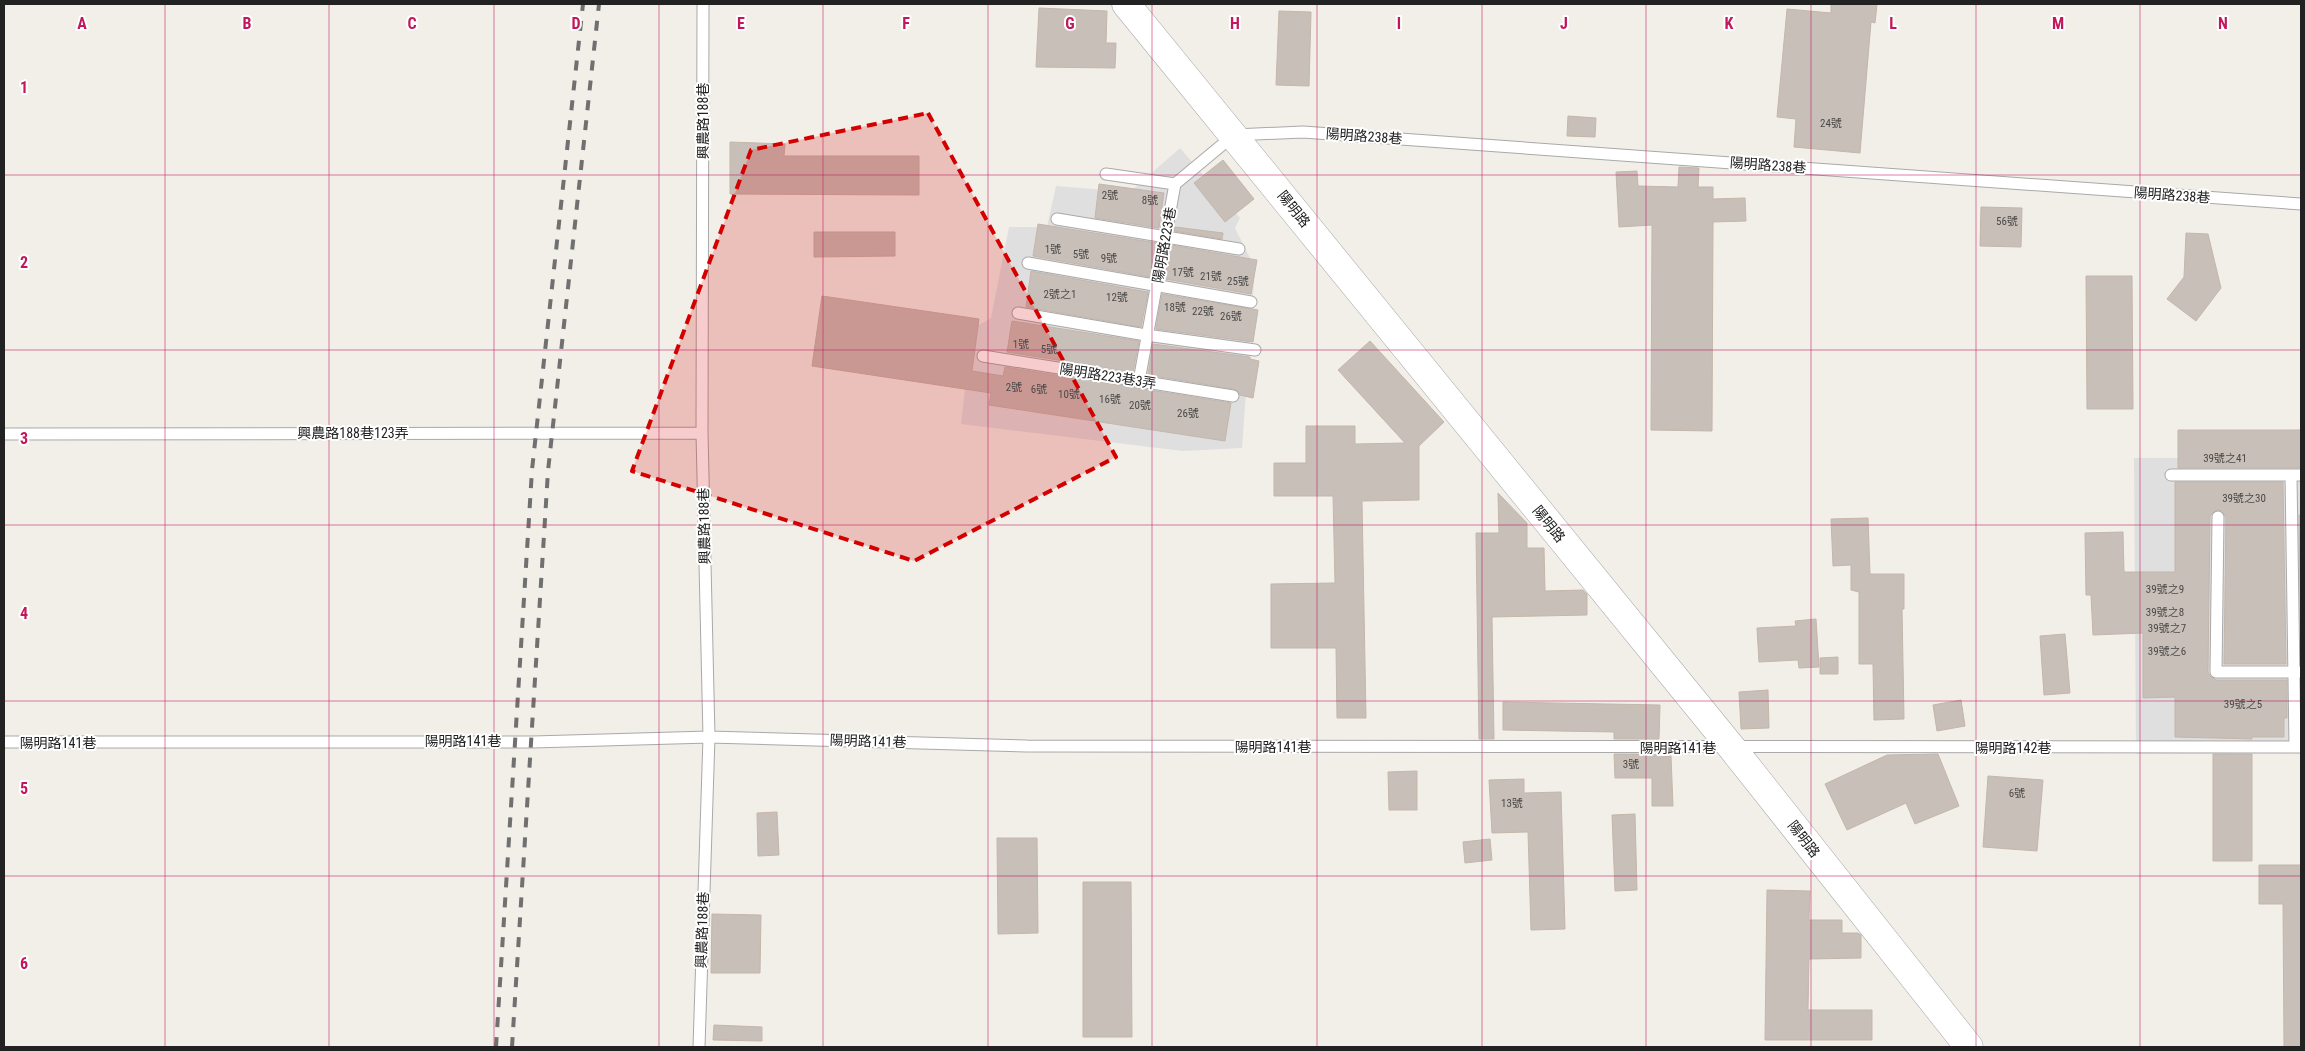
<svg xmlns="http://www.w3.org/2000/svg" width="2305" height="1051" font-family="'Roboto Condensed','Noto Sans TC',sans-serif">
<rect width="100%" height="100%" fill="#f2efe9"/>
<!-- residential -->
<path fill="#e0dfdf" d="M1180,148L1240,218L1235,228L1255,268L1242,448L1183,451L961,424L972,329L991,318L1009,227H1047L1056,186L1130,192Z
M2134,458H2301V753L2136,754Z"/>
<!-- building -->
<path fill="#c7bfb8" stroke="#c4b6ab" d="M1831,4H1877L1875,23L1871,22L1860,153L1794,147L1796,119L1777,117L1787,9L1831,13Z
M1039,8L1107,11L1106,43H1116L1115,68L1036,67Z
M1279,11L1311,12L1309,86L1276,85Z
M1568,116L1596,118L1595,137L1567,136Z
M730,142L785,144L784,156H919V195L730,194Z
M1223,160L1254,199L1225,222L1194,183Z
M1679,167L1699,168L1698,187H1713V199L1745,198L1746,221L1713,222L1712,431L1651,430L1652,225L1619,227L1616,172L1637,171L1638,186L1678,187Z
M1099,184L1164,193L1159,228L1095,218Z
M1981,207L2022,208L2021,247L1980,246Z
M1038,224L1157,243L1150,277L1033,256Z
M1175,227L1223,233L1222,239L1174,231Z
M814,232H895V256L814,257Z
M2186,233L2208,234L2221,288L2196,321L2167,299L2184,277Z
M1171,245L1257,260L1251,294L1165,279Z
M1031,271L1148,292L1141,327L1026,307Z
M2086,276H2132L2133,409H2087Z
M1162,294L1258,310L1253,342L1156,329Z
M822,296L979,319L972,371L1003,376L1005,367L1231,403L1225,441L989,405L991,393L812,366Z
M1012,321L1139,341L1133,372L1007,352Z
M1370,341L1444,422L1419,446V500L1362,501L1366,718H1337L1336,648H1271V584L1335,583L1333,496H1274V463H1306V426H1355V444L1405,443L1338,370Z
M1153,344L1250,357V359L1259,361L1253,398L1240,395L1234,389L1148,375Z
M2178,430H2301V468H2178Z
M2175,482H2283L2286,664H2224L2226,517L2222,511L2218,510L2212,513L2210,517L2208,672L2210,676L2216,680H2287V718H2284V737H2252V739L2175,737V697L2143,698V633L2093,635L2091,595H2086L2085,533L2123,532L2124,572H2175Z
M1498,493L1527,523V548H1544L1545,591L1583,590L1587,594V615L1492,617L1494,739H1479L1476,533H1499Z
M2299,515H2301V662Z
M1868,518L1870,574H1904V609H1902L1904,719L1874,720L1873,664H1859V592L1851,590V565L1833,566L1831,519Z
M1816,619L1819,667L1799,668L1798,660L1759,662L1757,628L1796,626L1795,621Z
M2065,634L2070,693L2044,695L2040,636Z
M1838,657V674H1820V658Z
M1768,690L1769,728L1741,729L1739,692Z
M1961,700L1965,726L1937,731L1933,705Z
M1503,702L1660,705L1659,739H1614V732L1503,730Z
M1614,754H1659V757L1671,756L1673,806H1652V778H1615Z
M1938,754L1959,806L1915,824L1906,803L1847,830L1825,784L1887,755Z
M2213,754H2252V861H2213Z
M1417,771V810H1389L1388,772Z
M1988,776L2043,780L2037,851L1983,847Z
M1524,779V793L1561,792L1565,929L1531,930L1528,832L1492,833L1489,780Z
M777,812L779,855L758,856L757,813Z
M1635,814L1637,890L1615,891L1612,815Z
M997,838H1037L1038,933L998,934Z
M1490,839L1492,860L1465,863L1463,842Z
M2259,865H2301V1047H2284L2283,904H2259Z
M1083,882H1131L1132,1037H1083Z
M1767,890L1810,891L1809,920H1842V933H1858L1861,935V958L1809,959L1808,1010H1872V1040H1765Z
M712,914L761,915L760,973H711Z
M714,1025L762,1027V1041L713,1040Z"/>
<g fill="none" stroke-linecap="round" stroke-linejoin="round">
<!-- service casing -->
<g stroke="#a9a9a9" stroke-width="13">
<path id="service" d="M1106,174L1175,184
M1057,219L1239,249
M1028,263L1251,302
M1018,313L1146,335L1255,350
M983,356L1233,396
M1139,381L1175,184L1234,135L1303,132L2301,204
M4,434L702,433
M2171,475H2301
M2291,475L2295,747
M2218,517L2216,672H2301
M4,742H533L709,737L1027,746L2301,747
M699,1047L709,737L702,433L703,4"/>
</g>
<!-- tertiary casing -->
<g stroke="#a9a9a9" stroke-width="29">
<path id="tertiary" d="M1126,4L1732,748L1969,1047"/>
</g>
<!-- service -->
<use href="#service" stroke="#fff" stroke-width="11"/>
<!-- tertiary -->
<use href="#tertiary" stroke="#fff" stroke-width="28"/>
<!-- rail -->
<path stroke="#707070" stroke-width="4" stroke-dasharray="10 10" stroke-linecap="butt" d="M496,1047L532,470L583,4
M512,1047L548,471L599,4"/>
</g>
<!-- marked area -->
<path fill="#d40000" fill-opacity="0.2" stroke="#d40000" stroke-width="4" stroke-dasharray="10 6" stroke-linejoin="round" d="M928,113L1116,457L914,561L632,471L751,150Z"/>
<!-- grid -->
<path fill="none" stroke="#c2185b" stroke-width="1" stroke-opacity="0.55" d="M165,4V1047M329,4V1047M494,4V1047M659,4V1047M823,4V1047M988,4V1047M1152,4V1047M1317,4V1047M1482,4V1047M1646,4V1047M1811,4V1047M1976,4V1047M2140,4V1047M4,175H2301M4,350H2301M4,525H2301M4,701H2301M4,876H2301"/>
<g text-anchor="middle" stroke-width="4" stroke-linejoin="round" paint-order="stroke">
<!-- number labels -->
<g font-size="11" fill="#4b4948">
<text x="1831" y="127">24號</text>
<text x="1110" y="199">2號</text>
<text x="1150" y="204">8號</text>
<text x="2007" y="225">56號</text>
<text x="1053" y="253">1號</text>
<text x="1081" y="258">5號</text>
<text x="1109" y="262">9號</text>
<text x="1183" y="276">17號</text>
<text x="1211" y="280">21號</text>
<text x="1238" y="285">25號</text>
<text x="1060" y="298">2號之1</text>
<text x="1117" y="301">12號</text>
<text x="1175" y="311">18號</text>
<text x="1203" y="315">22號</text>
<text x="1231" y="320">26號</text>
<text x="1021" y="348">1號</text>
<text x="1049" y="353">5號</text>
<text x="1014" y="391">2號</text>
<text x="1039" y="393">6號</text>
<text x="1069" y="398">10號</text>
<text x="1110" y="403">16號</text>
<text x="1140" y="409">20號</text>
<text x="1188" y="417">26號</text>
<text x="2225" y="462">39號之41</text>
<text x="2244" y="502">39號之30</text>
<text x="2165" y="593">39號之9</text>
<text x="2165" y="616">39號之8</text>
<text x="2167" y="632">39號之7</text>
<text x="2167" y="655">39號之6</text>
<text x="2243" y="708">39號之5</text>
<text x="1631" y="768">3號</text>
<text x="2017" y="797">6號</text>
<text x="1512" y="807">13號</text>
</g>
<!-- street labels -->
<g font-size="14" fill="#222" stroke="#fff">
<text transform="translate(703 121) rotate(-90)" y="5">興農路188巷</text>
<text transform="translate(1364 136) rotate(4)" y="5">陽明路238巷</text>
<text transform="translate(1768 165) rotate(4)" y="5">陽明路238巷</text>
<text transform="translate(2172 195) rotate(4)" y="5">陽明路238巷</text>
<text transform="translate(1294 209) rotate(51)" y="5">陽明路</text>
<text transform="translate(1164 245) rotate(-80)" y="5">陽明路223巷</text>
<text transform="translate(1108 376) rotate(9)" y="5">陽明路223巷3弄</text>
<text x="353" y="438">興農路188巷123弄</text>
<text transform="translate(1549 524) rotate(51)" y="5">陽明路</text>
<text transform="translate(704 526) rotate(-91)" y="5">興農路188巷</text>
<text x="463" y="746">陽明路141巷</text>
<text transform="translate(868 741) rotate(2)" y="5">陽明路141巷</text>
<text x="58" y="748">陽明路141巷</text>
<text x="1273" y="752">陽明路141巷</text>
<text x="1678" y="753">陽明路141巷</text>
<text x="2013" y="753">陽明路142巷</text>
<text transform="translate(1804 839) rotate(52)" y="5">陽明路</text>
<text transform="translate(702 930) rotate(-88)" y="5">興農路188巷</text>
</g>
</g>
<g font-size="16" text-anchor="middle" font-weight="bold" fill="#c2185b" stroke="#fff" stroke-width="4" stroke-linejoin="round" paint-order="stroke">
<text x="82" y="29">A</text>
<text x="247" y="29">B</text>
<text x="412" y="29">C</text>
<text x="576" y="29">D</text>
<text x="741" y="29">E</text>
<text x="906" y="29">F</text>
<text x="1070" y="29">G</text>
<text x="1235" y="29">H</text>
<text x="1399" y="29">I</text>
<text x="1564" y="29">J</text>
<text x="1729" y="29">K</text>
<text x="1893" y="29">L</text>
<text x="2058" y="29">M</text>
<text x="2223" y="29">N</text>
<text x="24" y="93">1</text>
<text x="24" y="268">2</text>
<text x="24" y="444">3</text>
<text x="24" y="619">4</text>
<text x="24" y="794">5</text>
<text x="24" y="969">6</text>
</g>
<!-- border -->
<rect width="2305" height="1051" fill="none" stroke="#222222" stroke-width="10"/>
</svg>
